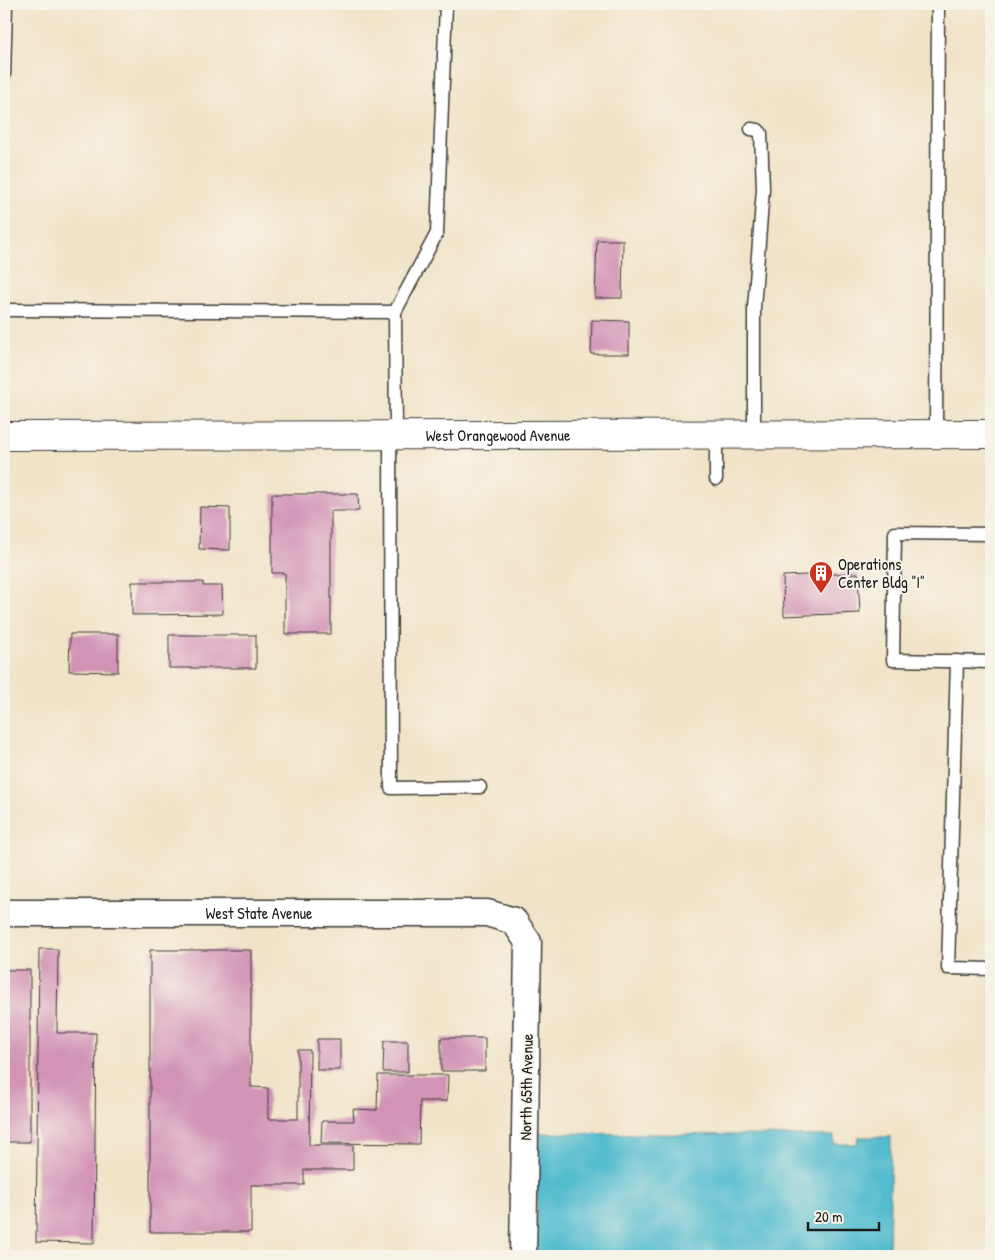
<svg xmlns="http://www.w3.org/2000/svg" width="995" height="1260" font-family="'Patrick Hand',sans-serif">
<rect width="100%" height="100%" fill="#f7f3e8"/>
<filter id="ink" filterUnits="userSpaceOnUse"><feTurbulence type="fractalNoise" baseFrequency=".02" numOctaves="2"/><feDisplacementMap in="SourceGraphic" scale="10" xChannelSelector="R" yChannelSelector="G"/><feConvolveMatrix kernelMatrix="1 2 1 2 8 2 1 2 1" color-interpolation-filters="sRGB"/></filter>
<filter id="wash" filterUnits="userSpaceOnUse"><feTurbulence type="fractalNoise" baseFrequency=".0096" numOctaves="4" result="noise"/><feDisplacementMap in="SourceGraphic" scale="20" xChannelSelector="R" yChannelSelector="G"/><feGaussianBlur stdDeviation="1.12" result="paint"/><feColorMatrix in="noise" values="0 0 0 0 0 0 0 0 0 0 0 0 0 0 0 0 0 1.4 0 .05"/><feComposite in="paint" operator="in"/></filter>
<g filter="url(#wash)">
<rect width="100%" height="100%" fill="#f1e3c8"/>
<!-- water -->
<path fill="#52bccf" stroke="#376c76" d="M539,1133L834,1136V1144H857L858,1137H891L889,1256H536Z"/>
<g id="blocks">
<!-- building -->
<path fill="#d293b5" d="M597,240H623L622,298H595Z
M592,320L629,321V354H591Z
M272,494H358L359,511H331V634H285V573H272Z
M200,507L230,508V550L199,549Z
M858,573L860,613L784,616L783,576Z
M132,582H203V586H222L223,614L132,615Z
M70,634H118V672L69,671Z
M169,635H256V668H169Z
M39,949H58L57,1033H96L94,1243L36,1242Z
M150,950H251V1087L268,1088V1119H298V1050H310L309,1145H353V1170H304V1185H251V1232H150Z
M4,970H30V1142H4Z
M441,1038H485V1071H441Z
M317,1039H340V1070H317Z
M384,1041H408V1072H383Z
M378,1075H448L447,1101H420L419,1144L321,1143L322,1121H354L353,1109L377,1110Z"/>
</g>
</g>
<g filter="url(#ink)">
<use href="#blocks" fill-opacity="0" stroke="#3c3a36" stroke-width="1"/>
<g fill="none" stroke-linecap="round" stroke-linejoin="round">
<!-- service casing -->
<g stroke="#3c3a36" stroke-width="15">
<path id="service" d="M4,75L6,4
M751,129L758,130L761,133L763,189L754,308V434
M4,310L395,312L396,435
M395,312L437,233L446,4
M716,433V479
M936,434L938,4
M390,436L391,788L480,787
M991,534L895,533L893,660L991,662
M957,661L948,968L991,969"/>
</g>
<!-- minor casing -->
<g stroke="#3c3a36" stroke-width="29">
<g id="minor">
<path id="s1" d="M4,913H487L514,921L528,942L523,1256"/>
</g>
</g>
<!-- tertiary casing -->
<g stroke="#3c3a36" stroke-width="30">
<g id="tertiary">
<path id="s2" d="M4,436L991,434"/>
</g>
</g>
<!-- service -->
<use href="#service" stroke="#fff" stroke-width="12"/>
<!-- minor -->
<use href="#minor" stroke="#fff" stroke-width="26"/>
<!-- tertiary -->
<use href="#tertiary" stroke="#fff" stroke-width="28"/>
</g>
</g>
<!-- icons -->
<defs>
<g id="building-pin" transform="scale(1.25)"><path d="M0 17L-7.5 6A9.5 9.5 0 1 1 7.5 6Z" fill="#c8321e" stroke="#f7f3e8"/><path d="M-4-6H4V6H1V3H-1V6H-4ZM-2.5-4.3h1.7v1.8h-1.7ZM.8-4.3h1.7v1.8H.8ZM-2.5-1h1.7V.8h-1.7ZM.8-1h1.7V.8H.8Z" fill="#fff"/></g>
</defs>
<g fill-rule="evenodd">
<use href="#building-pin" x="821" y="573"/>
</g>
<g text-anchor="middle" stroke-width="4" stroke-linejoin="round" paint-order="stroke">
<!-- street labels -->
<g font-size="16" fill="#1c1c1c" stroke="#f7f3e8">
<text dy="6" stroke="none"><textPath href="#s2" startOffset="494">West Orangewood Avenue</textPath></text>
<text dy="6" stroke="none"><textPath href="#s1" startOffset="255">West State Avenue</textPath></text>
<text transform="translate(526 1087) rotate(-89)" y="6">North 65th Avenue</text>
</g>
<!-- poi labels -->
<g font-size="16" fill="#1c1c1c" stroke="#f7f3e8" text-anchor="start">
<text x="838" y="570">Operations<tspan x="838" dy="18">Center Bldg "I"</tspan></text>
</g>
</g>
<!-- margin -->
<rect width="995" height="1260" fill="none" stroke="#f7f3e8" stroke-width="20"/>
<!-- scale -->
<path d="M808 1222v8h71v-8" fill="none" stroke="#1c1c1c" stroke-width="2.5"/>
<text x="815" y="1222" font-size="15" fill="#1c1c1c" stroke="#f7f3e8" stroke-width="4" paint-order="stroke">20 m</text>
</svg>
